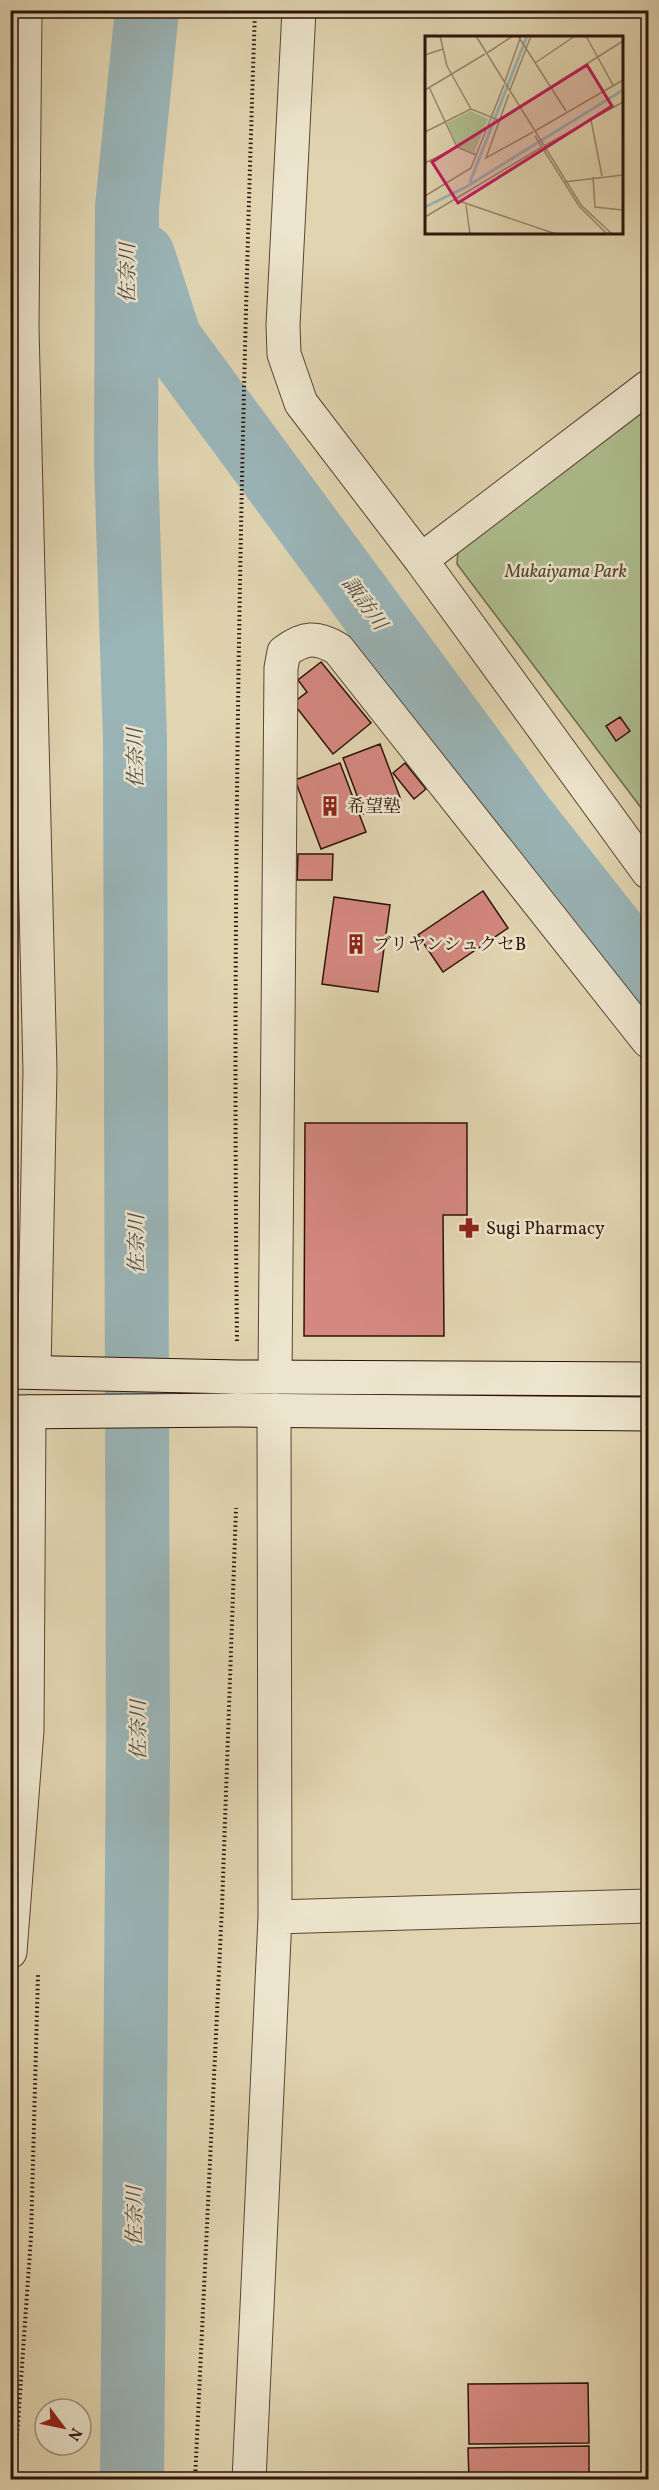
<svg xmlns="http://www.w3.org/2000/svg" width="659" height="2490" font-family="Vollkorn,'Noto Serif JP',serif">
<rect width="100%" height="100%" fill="#e1d5b1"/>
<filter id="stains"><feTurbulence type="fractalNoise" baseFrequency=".00333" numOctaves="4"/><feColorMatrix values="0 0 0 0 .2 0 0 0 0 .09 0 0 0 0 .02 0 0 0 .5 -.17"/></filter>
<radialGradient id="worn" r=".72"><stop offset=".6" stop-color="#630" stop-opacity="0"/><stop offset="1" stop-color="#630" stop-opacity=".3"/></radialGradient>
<!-- green -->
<path fill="#aebe8f" stroke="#6e684c" stroke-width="1.5" d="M646,408H648V817L457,564L458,550Z"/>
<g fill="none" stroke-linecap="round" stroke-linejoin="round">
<!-- river -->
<path stroke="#9ab5b8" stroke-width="64" d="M143,255L170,339L521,814L648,975
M132,2480L138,1745L135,740L126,462L127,207L147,10"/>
</g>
<!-- building -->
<path fill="#d58880" stroke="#2d130a" stroke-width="1.5" d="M321,662L371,723L333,754L293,703L307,692L298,680Z
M620,717L630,731L616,741L606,726Z
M380,744L401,800L364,814L343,758Z
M340,763L366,832L321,849L295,780Z
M405,763L426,789L414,799L393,773Z
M298,854H333L332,880H297Z
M483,891L508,928L443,972L418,935Z
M334,897L390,905L378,992L322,984Z
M10,1111H16L17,1160H10Z
M305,1123H467V1215H443L444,1336H304Z
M588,2383L589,2443L469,2444L468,2384Z
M589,2446V2480H469L468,2448Z"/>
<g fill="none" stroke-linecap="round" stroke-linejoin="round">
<!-- street casing -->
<g stroke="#5a4434" stroke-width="35">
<path id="street" d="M25,10L22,327L40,1071L34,1371
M299,10L283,325L284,354L301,403L421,560L648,872
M421,560L648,387
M275,1377L281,668L284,652C304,637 317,636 338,649L648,1041
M275,1917L648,1906
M10,1952L27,1730L29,1412
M249,2480L275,1917L274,1411"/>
</g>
<!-- secondary casing -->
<g stroke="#2d130a" stroke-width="35">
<path id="secondary" d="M10,1372L238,1377L648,1379
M10,1412L237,1410L648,1414"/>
</g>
<!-- path -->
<path stroke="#2d130a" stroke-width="4" stroke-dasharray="1.5 3" stroke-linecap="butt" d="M237,1341C232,898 240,454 255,10
M14,2480L31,2237L38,1974
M195,2480L222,1907L236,1508"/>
<!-- street -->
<use href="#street" stroke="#ece4cc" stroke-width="33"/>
<!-- secondary -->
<use href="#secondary" stroke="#ece4cc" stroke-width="33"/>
</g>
<!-- icons -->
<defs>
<g id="building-bare" transform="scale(1.62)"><path d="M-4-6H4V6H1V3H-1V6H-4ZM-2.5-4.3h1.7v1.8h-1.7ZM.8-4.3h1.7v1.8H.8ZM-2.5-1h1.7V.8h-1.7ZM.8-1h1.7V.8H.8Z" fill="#8f2418" stroke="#ece4cc" stroke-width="2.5" paint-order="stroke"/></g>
<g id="pharmacy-bare" transform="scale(1.62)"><path d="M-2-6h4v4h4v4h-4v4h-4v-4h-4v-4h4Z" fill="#8f2418" stroke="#ece4cc" stroke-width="2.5" paint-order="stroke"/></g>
</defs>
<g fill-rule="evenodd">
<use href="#building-bare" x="330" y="806"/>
<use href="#building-bare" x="356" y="944"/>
<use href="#pharmacy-bare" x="469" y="1228"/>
</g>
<g text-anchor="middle" stroke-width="5" stroke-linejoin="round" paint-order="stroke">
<!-- park labels -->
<g font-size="18" font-style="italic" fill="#544632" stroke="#ece4cc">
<text x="566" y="577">Mukaiyama Park</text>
</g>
<!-- poi labels -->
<g font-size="18" fill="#2d130a" stroke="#ece4cc" text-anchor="start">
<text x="347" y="812">希望塾</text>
<text x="373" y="950">ブリヤンシュクセB</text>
<text x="486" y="1234">Sugi Pharmacy</text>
</g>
<!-- water labels -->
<g font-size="20" font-style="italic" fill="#534c47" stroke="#ece4cc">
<text transform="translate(127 273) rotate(-90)" y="7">佐奈川</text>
<text transform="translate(365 603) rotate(54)" y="7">諏訪川</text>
<text transform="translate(135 758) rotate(-91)" y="7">佐奈川</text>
<text transform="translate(136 1244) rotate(-90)" y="7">佐奈川</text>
<text transform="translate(138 1730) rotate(-90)" y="7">佐奈川</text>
<text transform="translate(134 2216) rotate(-90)" y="7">佐奈川</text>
</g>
</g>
<!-- overview -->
<g transform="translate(425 36)">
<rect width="198" height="198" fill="#e1d5b1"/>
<path d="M46,75L63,83L49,117L33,111L22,87Z" fill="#aebe8f"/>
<path fill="none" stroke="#9ab5b8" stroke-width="3" d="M45,146L102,0M0,171L41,151L198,54"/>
<path fill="none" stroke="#99876e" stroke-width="1.5" d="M15,0L22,30L46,73L73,84L198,5M51,0L156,169L187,198M93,0L141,75M161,0L188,49M62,17L88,0M0,19L18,13M110,27L150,0M80,45L96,0M4,51L32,111L51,119M0,54L60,18M85,54L106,0M84,58L61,122L108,96M166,84L177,140M110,95L198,44M0,96L46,73M110,100L154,170L182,198M119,110L198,66M0,127L32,111M168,141L170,171L198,174M139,146L198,139M0,160L46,132L79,49M34,165L131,198M41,169L45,198M0,181L117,111"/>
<path fill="#c2185b" fill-opacity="0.15" stroke="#c2185b" stroke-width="3" d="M162,29L187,70L33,167L7,126Z"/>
<rect width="198" height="198" fill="none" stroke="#2d130a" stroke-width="3"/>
</g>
<!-- margin -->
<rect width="659" height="2490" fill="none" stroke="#e1d5b1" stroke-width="36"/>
<rect x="12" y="12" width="635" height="2466" fill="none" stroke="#2d130a" stroke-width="3"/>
<rect x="18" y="18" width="623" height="2454" fill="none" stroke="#2d130a" stroke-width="1.5"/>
<!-- north arrow -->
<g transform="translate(63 2427) rotate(122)"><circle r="28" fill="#ece4cc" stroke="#a0907e" stroke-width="1.5"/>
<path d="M0-4.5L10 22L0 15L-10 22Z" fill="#8f2418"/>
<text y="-9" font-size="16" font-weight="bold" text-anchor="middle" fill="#2d130a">N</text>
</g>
<rect width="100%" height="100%" filter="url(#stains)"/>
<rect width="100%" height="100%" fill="url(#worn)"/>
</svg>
